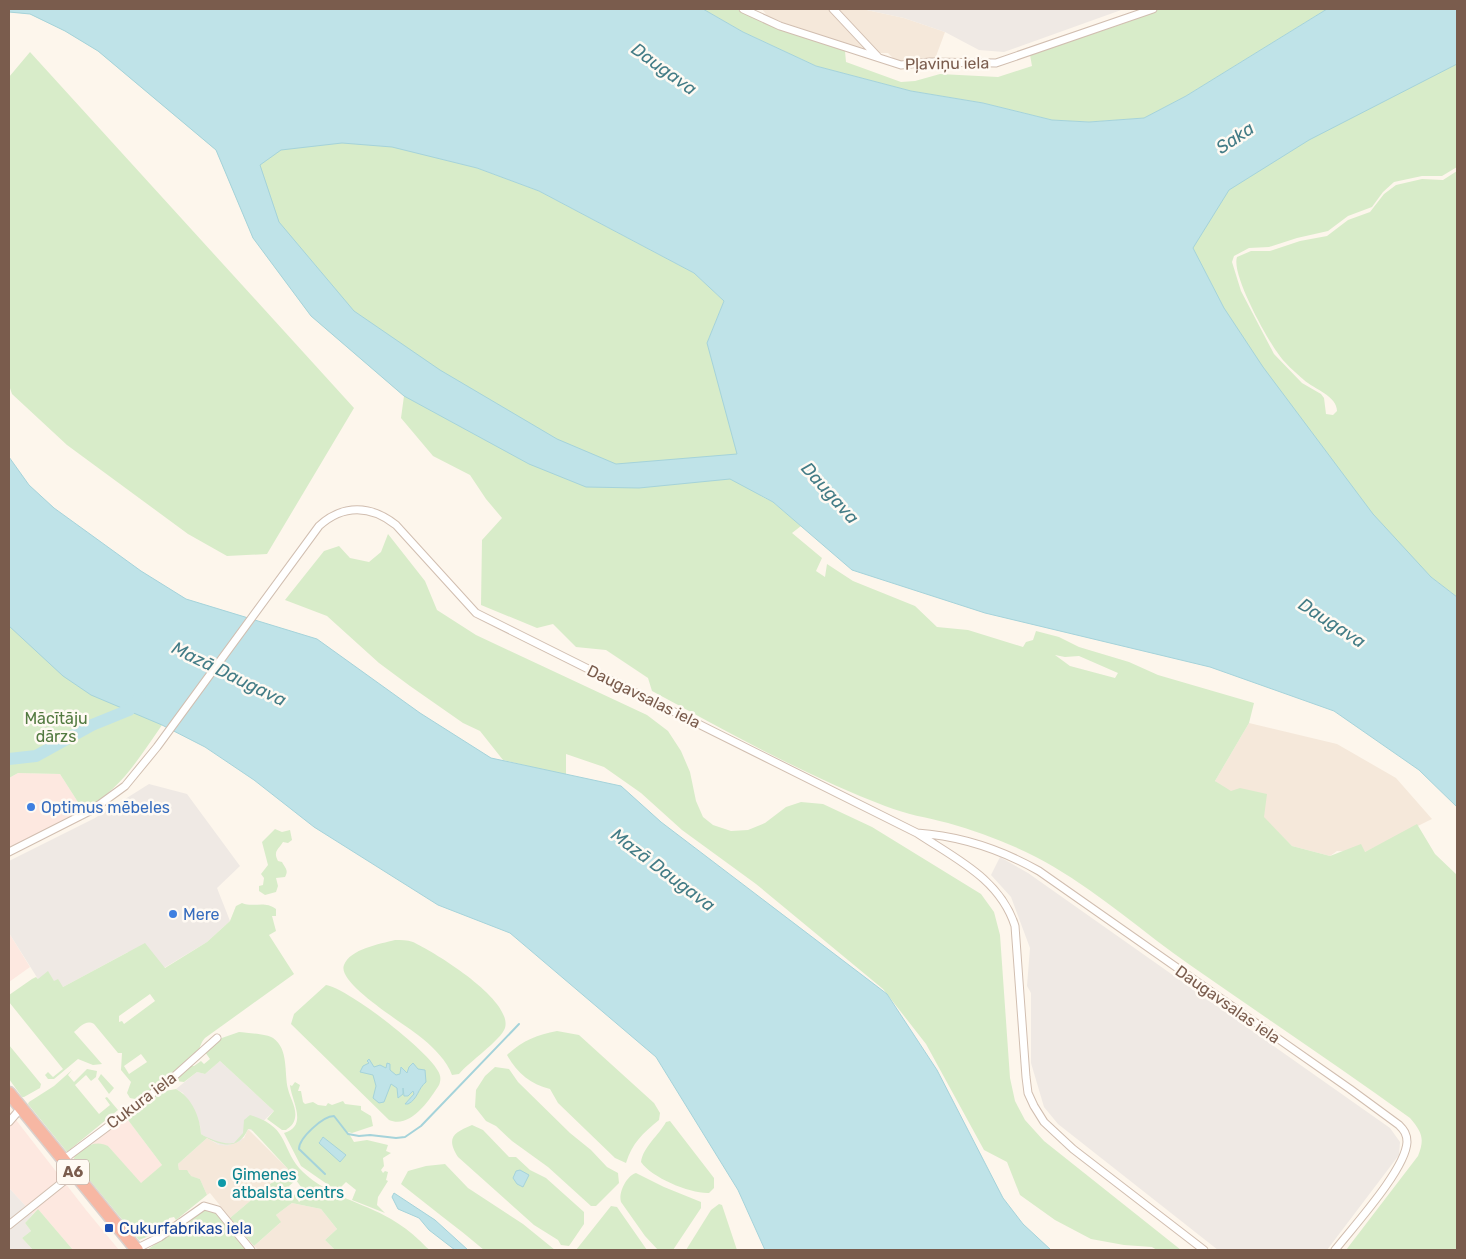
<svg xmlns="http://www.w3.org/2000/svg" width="1466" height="1259" font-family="Rubik,sans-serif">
<rect width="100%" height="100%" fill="#fdf6ec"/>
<!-- residential -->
<path fill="#f5e8da" d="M762,9H862L904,18L945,32L935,59L911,60L899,64L888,53H869L768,17Z
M1249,723L1337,744L1396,778L1432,819L1365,852L1337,851L1330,856L1292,846L1263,817L1215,781Z
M248,1129L288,1169L230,1218L210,1193L207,1195L200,1179L190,1176L189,1172L179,1170L178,1164L207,1138L219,1145L244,1138Z
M292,1203L321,1209L337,1229L325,1240L335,1250H258L254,1246L280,1223L276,1215Z"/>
<!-- commercial -->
<path fill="#fde8e0" d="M18,773L60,774L83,810L9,848V778Z
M9,933L30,967L9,982Z
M9,1111L86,1210L119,1250H73L38,1209L33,1214L9,1188Z
M125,1116L162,1165L141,1184L108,1146L92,1144Z"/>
<!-- industrial -->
<path fill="#efe9e4" d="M862,9H1124L1004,52L979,50L945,32L904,18Z
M149,784L187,794L240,866L217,888L230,921L207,942L164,968L128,952L63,987L54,981L38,979L9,933V861L95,818Z
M1000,857L1028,873L1390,1128L1400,1142L1399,1155L1327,1250H1218L1058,1124L1044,1107L1031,1063V993L1027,986L1030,948L1011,897L991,875Z
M220,1061L274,1111L253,1131L248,1129L241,1141L227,1146L219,1145L201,1134L200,1125L183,1093L176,1089L197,1072L205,1074Z
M9,1188L33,1214L25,1223L31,1231L22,1238L33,1250H9Z"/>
<!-- green -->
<path fill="#d8ecc9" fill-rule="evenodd" d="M9,9H525L434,157L477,168L539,191L694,273L724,301L707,343L761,496L773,502L801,526L792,533L822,558L816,571L825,577L827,564L853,581L915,606L937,627L968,630L1023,647L1026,642L1033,640L1036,631L1059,637L1079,647L1129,662L1158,675L1254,703L1249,723L1215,781L1231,791L1240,788L1267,794L1264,817L1292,846L1330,856L1361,844L1365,852L1417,824L1435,854L1457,875V1250H1346L1418,1156C1425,1139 1422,1132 1410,1118C1338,1066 1263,1016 1190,965C1144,933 1102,895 1054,867C1022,848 984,833 948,823C925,817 908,815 885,806C804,775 728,732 652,691L648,678L606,650L576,647L553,624L537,628L481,605L482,540L502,518L486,499L470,475L433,456L401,418L404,396L311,316L253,238L216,150L98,51L65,31L30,14L9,12ZM1055,655L1065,657L1079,656L1118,673L1115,678L1070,666Z
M703,9H736L779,29L845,51L846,62L901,82L915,81L940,74L998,77L1032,66L1030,55L1122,24L1157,9H1327L1186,96L1144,118L1089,122L1052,120L983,103L911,91L816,66L743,32Z
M1457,16V167L1442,176H1422L1394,182L1383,192L1372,207L1348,216L1328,231L1297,238L1269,247L1249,248L1234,256L1232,262L1241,291L1274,354L1302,383L1321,394L1324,398L1326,414L1333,415L1337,411C1337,396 1314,389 1304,380C1295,372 1284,363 1277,352C1266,337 1231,274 1237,257L1251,251H1270L1300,241L1327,236L1348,220L1370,212L1384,194L1396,185L1422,179L1443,180L1457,171V597L1431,577L1055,211Z
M30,52L354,408L267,554L227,556L188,534L67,445L12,394L9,385V77Z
M388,534L425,581L437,610L476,635L647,715L668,731L681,751L690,772L696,801L703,817L713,825L731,831L748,830L765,823L786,807L801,802L823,804L872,827L981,894L994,912L1000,935L1010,1078L1015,1101L1025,1120L1044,1141L1181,1250H1157L1152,1247L1124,1245L1091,1239L1055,1220L1020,1195L1007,1162L984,1150L926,1044L883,989L756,884L682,830L641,793L604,767L566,754V775L503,760L480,731L463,723L410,686L379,663L327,616L285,600L324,551L339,546L350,558L369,562L381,552Z
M9,588L148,698L162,725C139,758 119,792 83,810L60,774L18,773L9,778Z
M275,829L282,832L290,830L292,840L288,843L283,842C278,850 273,851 278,861L282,862C285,868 289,870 285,877L276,878L278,886L276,892L265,895L259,891V886L263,885L264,878L261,874L268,865L262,842Z
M242,903C254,908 264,900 276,909V916H272L276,931L269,935L294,974L205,1038C200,1044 201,1046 198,1051C188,1068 153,1090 135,1099L130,1098L127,1093L131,1082L121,1070L122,1053H118L94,1024C86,1019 80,1027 74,1032L102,1064L93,1065L78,1059L54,1079H48L45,1075L48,1072L53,1077L63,1069L9,1002V995L32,979L36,977L38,979L48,971L54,981L58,979L63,987L145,943L165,968L207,942L230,921L236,906ZM150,994L155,1001L124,1024L122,1021L119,1022V1016ZM141,1054L147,1062L129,1074L124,1066Z
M395,940C401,940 407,940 413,942C436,953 513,1000 505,1028C501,1040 469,1062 459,1074L452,1075C447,1061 434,1048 423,1039C410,1027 336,984 344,965C350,949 380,944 395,940Z
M326,985C349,989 427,1050 438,1071C441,1076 441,1080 439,1085C429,1101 410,1129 389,1120L291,1024L294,1014Z
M557,1031L579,1035L654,1103L660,1113L659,1120C643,1133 632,1143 626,1163L615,1158L558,1103L550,1089C531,1085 516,1072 507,1055C523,1040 537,1035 557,1031Z
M239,1032C247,1033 268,1034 273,1038C289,1049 284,1073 288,1089C290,1098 297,1108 295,1118C294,1124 290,1127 286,1130H282L267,1119L274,1111L220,1061L205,1074L197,1072L184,1082L176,1081L187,1066H194L201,1061L204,1064L210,1059L205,1052L219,1039Z
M9,1045L41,1084L40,1088L24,1097H22L9,1079Z
M495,1067L509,1069L518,1082L570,1133L591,1150L607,1167L618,1173L619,1183L596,1206H591L548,1167L512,1141L496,1126L486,1121L475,1107L476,1090L485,1076Z
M87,1069L97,1071L96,1077L91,1081L86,1075L75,1085L99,1114L110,1105L105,1098L107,1097L118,1110L67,1152L28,1104L29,1102L54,1086L72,1070L68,1075L74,1082Z
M101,1074L114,1088L109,1094L98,1079Z
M295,1082L300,1085L298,1091H301L303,1102L305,1104L313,1102L318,1105L326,1106L328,1103L332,1105L343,1101L345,1104L361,1106V1110L371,1116L373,1126L352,1133L348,1132L354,1142L367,1140L388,1145L386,1151L391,1153L383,1158L384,1166L381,1170L383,1173L385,1171L388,1172L386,1180L388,1181L378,1197L377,1205L385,1213L352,1200L356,1190L346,1182L337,1191L301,1166L284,1133C309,1126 291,1100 290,1085L292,1086ZM323,1137L345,1155L341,1161L319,1142Z
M176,1089C191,1097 200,1116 201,1134C209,1139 224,1145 234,1143L243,1133L244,1120L250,1115C291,1127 280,1150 303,1172C328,1196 362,1202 391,1219C401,1225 411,1232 419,1240C423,1243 425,1247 430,1250H335L325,1240L337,1229L321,1209L292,1203L276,1215L281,1222L254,1246L230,1218L288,1169L251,1129H248C239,1149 224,1147 207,1138L178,1164L179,1170H187L191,1176L200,1179L207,1195L176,1220L174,1217L169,1218L168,1222L172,1223L162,1231L139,1240L73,1160C79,1147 96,1139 108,1146L141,1183L162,1165L125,1116L155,1093ZM296,1180L307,1195L299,1202L289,1186Z
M670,1121L714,1178V1188L709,1193C691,1194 652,1178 641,1162C643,1147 659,1135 666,1122Z
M472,1125L483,1130L509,1157H516L530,1170L546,1178L584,1212V1224L569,1246L561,1245L558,1240L534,1225L458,1157C446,1138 453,1133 472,1125Z
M445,1164L468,1188L523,1224L555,1250H484C457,1227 428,1206 401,1184L408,1171L426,1166Z
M636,1173L664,1187L701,1202V1208L673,1250H658L645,1236L621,1202C618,1193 627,1175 636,1173Z
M719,1204L722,1205L737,1250H686L711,1210Z
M611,1206L617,1207L647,1250H576Z
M38,1209L73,1250H33L22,1238L31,1231L25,1223Z
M203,1210L215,1212L250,1250H147Z"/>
<!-- water -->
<path fill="#bfe3e8" stroke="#a5d3da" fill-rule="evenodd" d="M9,9H703L743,32L816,66L911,91L983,103L1052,120L1089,122L1144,118L1186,96L1327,9H1457V64L1309,140L1229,190L1193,248L1224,308L1263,367L1373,514L1431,577L1457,597V807L1419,770L1334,711L1210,667L985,613L852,570L773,502L730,479L639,488L586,487L529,464L404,396L311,316L253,238L216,150L98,51L65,31L30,14L9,12ZM342,143L392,147L477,168L539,191L694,273L724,301L707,343L737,454L616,464L557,439L440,370L354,311L279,222L260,165L281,150Z
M9,457L29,485L54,508L141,571L186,599L317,639L420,713L491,758L621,786L661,822L887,994L937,1070L1003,1198L1023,1224L1051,1250H765L738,1190L656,1057L510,933L438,905L314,827L254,780L205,747L162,725L91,695L63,676L9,626Z
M369,1059L374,1067L380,1065L386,1068L387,1063L390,1064V1070L396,1075L400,1074L401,1067L407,1073L409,1067L413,1063L418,1069L425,1070L426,1082C418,1088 418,1099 408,1104H405L414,1094L413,1091L408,1096H404L403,1088V1094L398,1098L397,1088L391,1084L384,1102L379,1103L373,1098L376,1086L373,1075L360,1072L363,1066L369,1063L367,1061Z
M323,1137L346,1155L340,1162L319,1143Z
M520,1170L529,1175L523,1187L517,1184L513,1178L516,1171Z
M394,1193L435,1220L468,1250H455L429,1230L419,1218L398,1209L392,1197Z"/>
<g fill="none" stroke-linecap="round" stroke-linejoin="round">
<!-- stream -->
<path stroke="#a5d3da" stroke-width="2" d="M325,1174L299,1149C299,1138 323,1116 334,1116L348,1134L359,1136L370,1135L396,1138L405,1137L421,1126L519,1024"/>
<!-- river -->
<path stroke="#bfe3e8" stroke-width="12" d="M9,759L36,756L92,725L129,710L140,698"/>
<!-- street casing -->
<g stroke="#d1beb0" stroke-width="9">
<path id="street" d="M743,9L780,26L901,65L930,62L996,63L1153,9
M833,9L878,57
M917,833C956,859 1000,879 1015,926L1026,1077L1028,1093L1034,1106L1044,1122L1073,1149L1204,1250
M9,852L92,810L125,786L157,747L319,526C343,504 371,505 396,525L476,613L917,833C961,836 1002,850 1039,871L1350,1089L1399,1125C1404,1130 1407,1134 1407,1142C1406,1169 1353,1227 1335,1250
M9,1122L21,1108
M63,1160L169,1081L217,1038
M9,1225L74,1173
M136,1249L160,1237L204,1206L218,1210L251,1250"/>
</g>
<!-- highway casing -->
<g stroke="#dad1cd" stroke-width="15">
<path id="highway" d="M9,1093L137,1250"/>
</g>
<!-- street -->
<use href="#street" stroke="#fff" stroke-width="7"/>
<!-- highway -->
<use href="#highway" stroke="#f7b7a3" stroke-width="12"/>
</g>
<!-- markers -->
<g fill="#3f7fe0" stroke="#fffaf3" stroke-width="2">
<circle cx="31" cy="807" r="5"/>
<circle cx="173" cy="914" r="5"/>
</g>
<circle fill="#0f9aa8" stroke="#fffaf3" stroke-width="2" cx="222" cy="1183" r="5"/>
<rect fill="#1a4fb4" stroke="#fffaf3" stroke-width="2" x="104" y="1223" width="10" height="10" rx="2.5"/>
<g text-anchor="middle" stroke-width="5" stroke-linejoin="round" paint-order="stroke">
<!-- shield labels -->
<rect fill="#fffaf3" stroke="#a28b7f" stroke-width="1" x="57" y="1159.5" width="32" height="25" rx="4"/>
<g font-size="15" font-weight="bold" fill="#7a5c4d">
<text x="73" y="1177">A6</text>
</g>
<!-- street labels -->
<g font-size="16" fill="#7a5c4d" stroke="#fffaf3">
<text transform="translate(947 63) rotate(-1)" y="6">Pļaviņu iela</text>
<text transform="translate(644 696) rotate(26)" y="6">Daugavsalas iela</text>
<text transform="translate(1228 1004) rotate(35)" y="6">Daugavsalas iela</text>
<text transform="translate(141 1100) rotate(-37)" y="6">Cukura iela</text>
</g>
<!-- park labels -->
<g font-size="16" fill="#537a41" stroke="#fffaf3">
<text x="56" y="724">Mācītāju<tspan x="56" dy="18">dārzs</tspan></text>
</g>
<!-- shop labels -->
<g font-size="16" fill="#366cbe" stroke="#fffaf3" text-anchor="start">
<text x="41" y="813">Optimus mēbeles</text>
<text x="183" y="920">Mere</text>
</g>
<!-- culture labels -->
<g font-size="16" fill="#0d838f" stroke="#fffaf3" text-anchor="start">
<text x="232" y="1180">Ģimenes<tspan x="232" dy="18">atbalsta centrs</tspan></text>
</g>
<!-- transit labels -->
<g font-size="16" fill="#164399" stroke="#fffaf3" text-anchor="start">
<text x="119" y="1234">Cukurfabrikas iela</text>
</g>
<!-- water labels -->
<g font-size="18" font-style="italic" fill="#437c86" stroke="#fffaf3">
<text transform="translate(664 69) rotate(36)" y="6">Daugava</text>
<text transform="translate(1235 138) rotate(-34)" y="6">Saka</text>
<text transform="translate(830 493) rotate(48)" y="6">Daugava</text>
<text transform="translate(1332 623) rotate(33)" y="6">Daugava</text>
<text transform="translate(229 674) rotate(26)" y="6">Mazā Daugava</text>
<text transform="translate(663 870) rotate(37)" y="6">Mazā Daugava</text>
</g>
</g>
<!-- border -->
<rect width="1466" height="1259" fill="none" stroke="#7a5c4d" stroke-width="20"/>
</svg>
